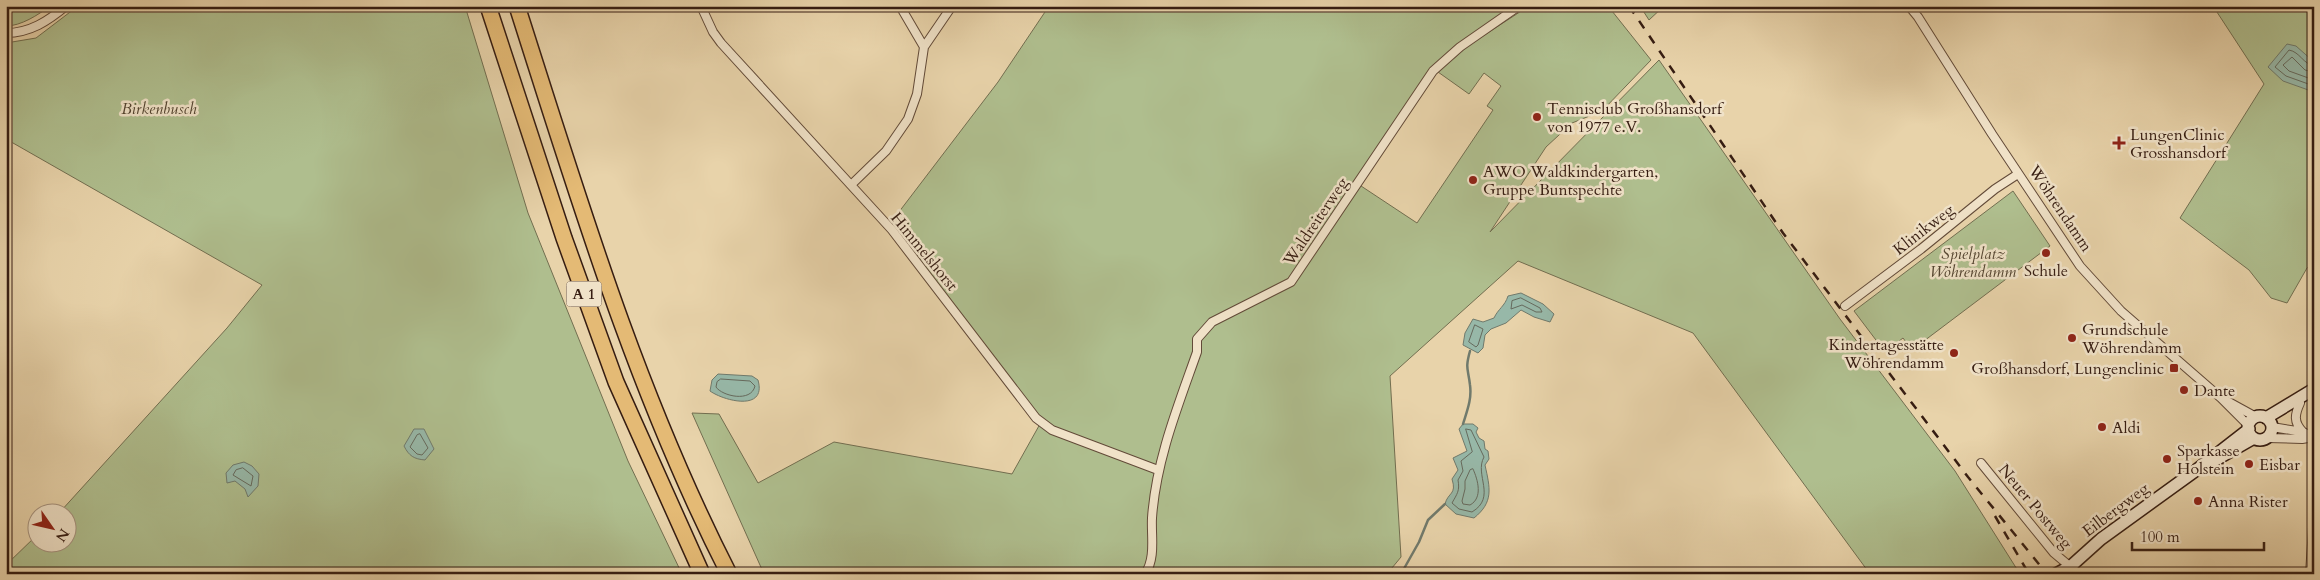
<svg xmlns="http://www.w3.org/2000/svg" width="2320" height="580" font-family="Cardo,serif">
<rect width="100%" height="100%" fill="#e8d3aa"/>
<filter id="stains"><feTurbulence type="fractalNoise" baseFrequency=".004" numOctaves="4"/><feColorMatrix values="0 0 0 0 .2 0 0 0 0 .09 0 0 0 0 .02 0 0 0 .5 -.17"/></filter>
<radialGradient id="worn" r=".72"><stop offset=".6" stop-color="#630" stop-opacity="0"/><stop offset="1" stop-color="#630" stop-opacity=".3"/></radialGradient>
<!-- green -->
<path fill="#afbe8e" stroke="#726e50" d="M6,6H50C38,15 21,26 6,26Z
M78,6H465L528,213L628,461L682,574H6V565L37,535L38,542H68V512H60L227,328L262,285L6,139V43L36,38Z
M1049,6H1514L1457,45L1355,182L1417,223L1493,110L1487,106L1501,86L1484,73L1469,94L1438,72L1469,45L1529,6H1608L1651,60L1602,111L1572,123L1546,147L1490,232L1659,60L1840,319L1955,471L2020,574H1870L1693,333L1518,261L1390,376L1401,557L1387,574H764L692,413L719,414L758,483L834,442L1012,474L1040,424L889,225L998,82Z
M1640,6H1664L1649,20Z
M2213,6H2314V263L2307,268L2287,303L2271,298L2249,270L2180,218L2264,84Z
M2013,191L2050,246L1912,350L1903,338L1885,352L1854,311Z"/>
<!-- water -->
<path fill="#97b8a8" stroke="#707a6c" d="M2287,44L2296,46L2314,62V92L2283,81L2268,67Z
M1521,293L1543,304L1554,314L1550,322L1534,317L1521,310L1506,323L1491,329L1485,335L1483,348L1478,353L1463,345L1465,333L1473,319L1483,322L1494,318C1498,309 1505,306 1508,296Z
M718,374L752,376L758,380C767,412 724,401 710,391L712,380Z
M1463,424H1473L1478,428L1476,432L1479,438L1484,441L1485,449L1488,451L1489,459L1485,465C1490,488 1494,502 1474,518L1456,514L1445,504C1448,492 1457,495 1452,479L1458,470L1453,458L1467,451L1459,429Z
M414,429H424L434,449L425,460C414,459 409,456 404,446Z
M244,462L252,466L259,474L258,486L248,497L245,489L235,481L227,483L226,473L233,465Z"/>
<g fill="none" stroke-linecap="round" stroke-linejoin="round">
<!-- shore -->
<path stroke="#666a5d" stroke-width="1" d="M2314,66C2303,64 2300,52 2289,50L2275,67L2286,76L2314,86
M2314,72L2305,70L2292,57L2283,65L2289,71L2314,80
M1521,298L1540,308L1542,312H1536L1522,305L1511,309L1512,301Z
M1475,325L1483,329L1478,345L1476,347L1469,342Z
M721,379L750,381L755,386C751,403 722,396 716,387L717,382Z
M1466,429L1471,430L1484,457C1474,475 1497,497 1472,512L1459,509L1452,503C1457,494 1460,491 1458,480L1463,471L1461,461L1472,452Z
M420,434L428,448L422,455L417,454L410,447L417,435Z
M243,468L253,476L251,486L233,475L236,470Z
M1473,469C1478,480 1483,498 1470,505L1463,504L1462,501L1465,489V481L1470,470Z"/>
<!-- stream -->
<path stroke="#707a6c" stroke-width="2.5" d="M1463,424C1467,411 1472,399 1470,385C1468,368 1465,369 1470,351
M1401,574L1419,542L1428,520L1445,504"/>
<!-- street casing -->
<g stroke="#624a38" stroke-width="10">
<path id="street" d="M631,6V7
M701,6L713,32L721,43L892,230L1036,418L1052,430L1158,470
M900,6L924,47
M1909,6L1918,17L1992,134L2080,266L2121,311L2221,398L2249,426
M6,33C30,33 48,21 66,6
M851,185L886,151L908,119L917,94L924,47L952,6
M1845,306L1921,249L1995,189L2018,174
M2225,400L2256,417
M2300,403C2295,414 2293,422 2303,432
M2272,427L2303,432L2313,437
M2267,438L2302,439L2314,437
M1981,463L2054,553L2079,574
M1145,574C1156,558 1151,536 1152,518C1156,460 1178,406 1197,352V339L1212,322L1291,282L1433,71L1460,47L1519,6
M2310,574L2314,512"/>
</g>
<!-- secondary casing -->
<g stroke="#361d12" stroke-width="14">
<path id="secondary" d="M2248 428a12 12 0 1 1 24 0a12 12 0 1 1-24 0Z
M2266,418L2314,389
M2212,462L2254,438
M2056,574L2071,566L2101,539L2195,471L2249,429"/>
</g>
<!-- highway casing -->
<g stroke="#361d12" stroke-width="18">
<path id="highway" d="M488,6L564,238L616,382L702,574
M517,6C579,200 636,392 729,574"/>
</g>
<!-- street -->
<use href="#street" stroke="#f0e2c8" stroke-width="8"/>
<!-- secondary -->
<use href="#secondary" stroke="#f0e2c8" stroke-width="11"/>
<!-- highway -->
<use href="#highway" stroke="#e4ba75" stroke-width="15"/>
<!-- rail -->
<path stroke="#361d12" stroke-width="2.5" stroke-dasharray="9 9" stroke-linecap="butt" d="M1629,6L1783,233L1968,477L2047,574
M1995,516L2029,574"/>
</g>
<!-- markers -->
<g fill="#8f2418" stroke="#f0e2c8" stroke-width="2">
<circle cx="1537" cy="117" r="5"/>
<path d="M2116.5 135.5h5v5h5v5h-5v5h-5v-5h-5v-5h5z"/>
<circle cx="1473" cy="180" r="5"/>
<circle cx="2046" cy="253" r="5"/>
<circle cx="2072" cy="338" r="5"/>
<circle cx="1954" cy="353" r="5"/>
<rect x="2169" y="363" width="10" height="10" rx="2.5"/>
<circle cx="2184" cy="390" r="5"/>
<circle cx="2102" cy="427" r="5"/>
<circle cx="2167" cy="459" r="5"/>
<circle cx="2249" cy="464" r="5"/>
<circle cx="2198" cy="501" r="5"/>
</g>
<g text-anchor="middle" stroke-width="5" stroke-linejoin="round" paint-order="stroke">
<!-- shield labels -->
<rect fill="#f0e2c8" stroke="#6e5849" stroke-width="1" x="566.5" y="281.5" width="35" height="25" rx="4"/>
<g font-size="15" font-weight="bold" fill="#361d12">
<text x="584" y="299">A 1</text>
</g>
<!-- park labels -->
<g font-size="16" font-style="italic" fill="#544531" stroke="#f0e2c8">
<text x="159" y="114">Birkenbusch</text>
<text x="1973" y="259">Spielplatz<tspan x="1973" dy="18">Wöhrendamm</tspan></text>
</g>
<!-- poi labels -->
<g font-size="16" fill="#361d12" stroke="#f0e2c8" text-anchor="start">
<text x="1547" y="114">Tennisclub Großhansdorf<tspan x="1547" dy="18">von 1977 e.V.</tspan></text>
<text x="2130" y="140">LungenClinic<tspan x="2130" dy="18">Grosshansdorf</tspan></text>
<text x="1483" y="177">AWO Waldkindergarten,<tspan x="1483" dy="18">Gruppe Buntspechte</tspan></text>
<text x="2046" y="276" text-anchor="middle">Schule</text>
<text x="2082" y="335">Grundschule<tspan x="2082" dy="18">Wöhrendamm</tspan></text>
<text x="1944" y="350" text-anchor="end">Kindertagesstätte<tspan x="1944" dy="18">Wöhrendamm</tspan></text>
<text x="2164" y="374" text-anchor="end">Großhansdorf, Lungenclinic</text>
<text x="2194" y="396">Dante</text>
<text x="2112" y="433">Aldi</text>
<text x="2177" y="456">Sparkasse<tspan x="2177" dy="18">Holstein</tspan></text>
<text x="2259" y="470">Eisbar</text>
<text x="2208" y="507">Anna Rister</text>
</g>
<!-- street labels -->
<g font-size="16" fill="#361d12" stroke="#f0e2c8">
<text transform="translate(2061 208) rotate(56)" y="6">Wöhrendamm</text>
<text transform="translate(1315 221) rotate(-56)" y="6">Waldreiterweg</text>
<text transform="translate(1923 229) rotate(-38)" y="6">Klinikweg</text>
<text transform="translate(925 251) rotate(51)" y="6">Himmelshorst</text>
<text transform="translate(2036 506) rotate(50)" y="6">Neuer Postweg</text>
<text transform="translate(2115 509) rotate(-37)" y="6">Eilbergweg</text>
</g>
</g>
<!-- margin -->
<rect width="2320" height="580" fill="none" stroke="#e8d3aa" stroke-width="25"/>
<rect x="8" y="8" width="2305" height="565" fill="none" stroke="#361d12" stroke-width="2.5"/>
<rect x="12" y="12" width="2295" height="555" fill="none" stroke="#361d12"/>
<!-- north arrow -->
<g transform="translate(52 528) rotate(124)"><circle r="24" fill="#f0e2c8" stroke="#a6937f"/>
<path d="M0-4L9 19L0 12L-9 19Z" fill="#8f2418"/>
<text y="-8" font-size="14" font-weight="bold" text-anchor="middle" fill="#361d12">N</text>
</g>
<!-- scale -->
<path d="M2132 542v8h132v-8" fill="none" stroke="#361d12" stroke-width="2.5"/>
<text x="2140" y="542" font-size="15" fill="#361d12" stroke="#f0e2c8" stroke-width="4" paint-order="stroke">100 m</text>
<rect width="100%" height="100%" filter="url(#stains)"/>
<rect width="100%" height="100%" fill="url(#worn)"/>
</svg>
